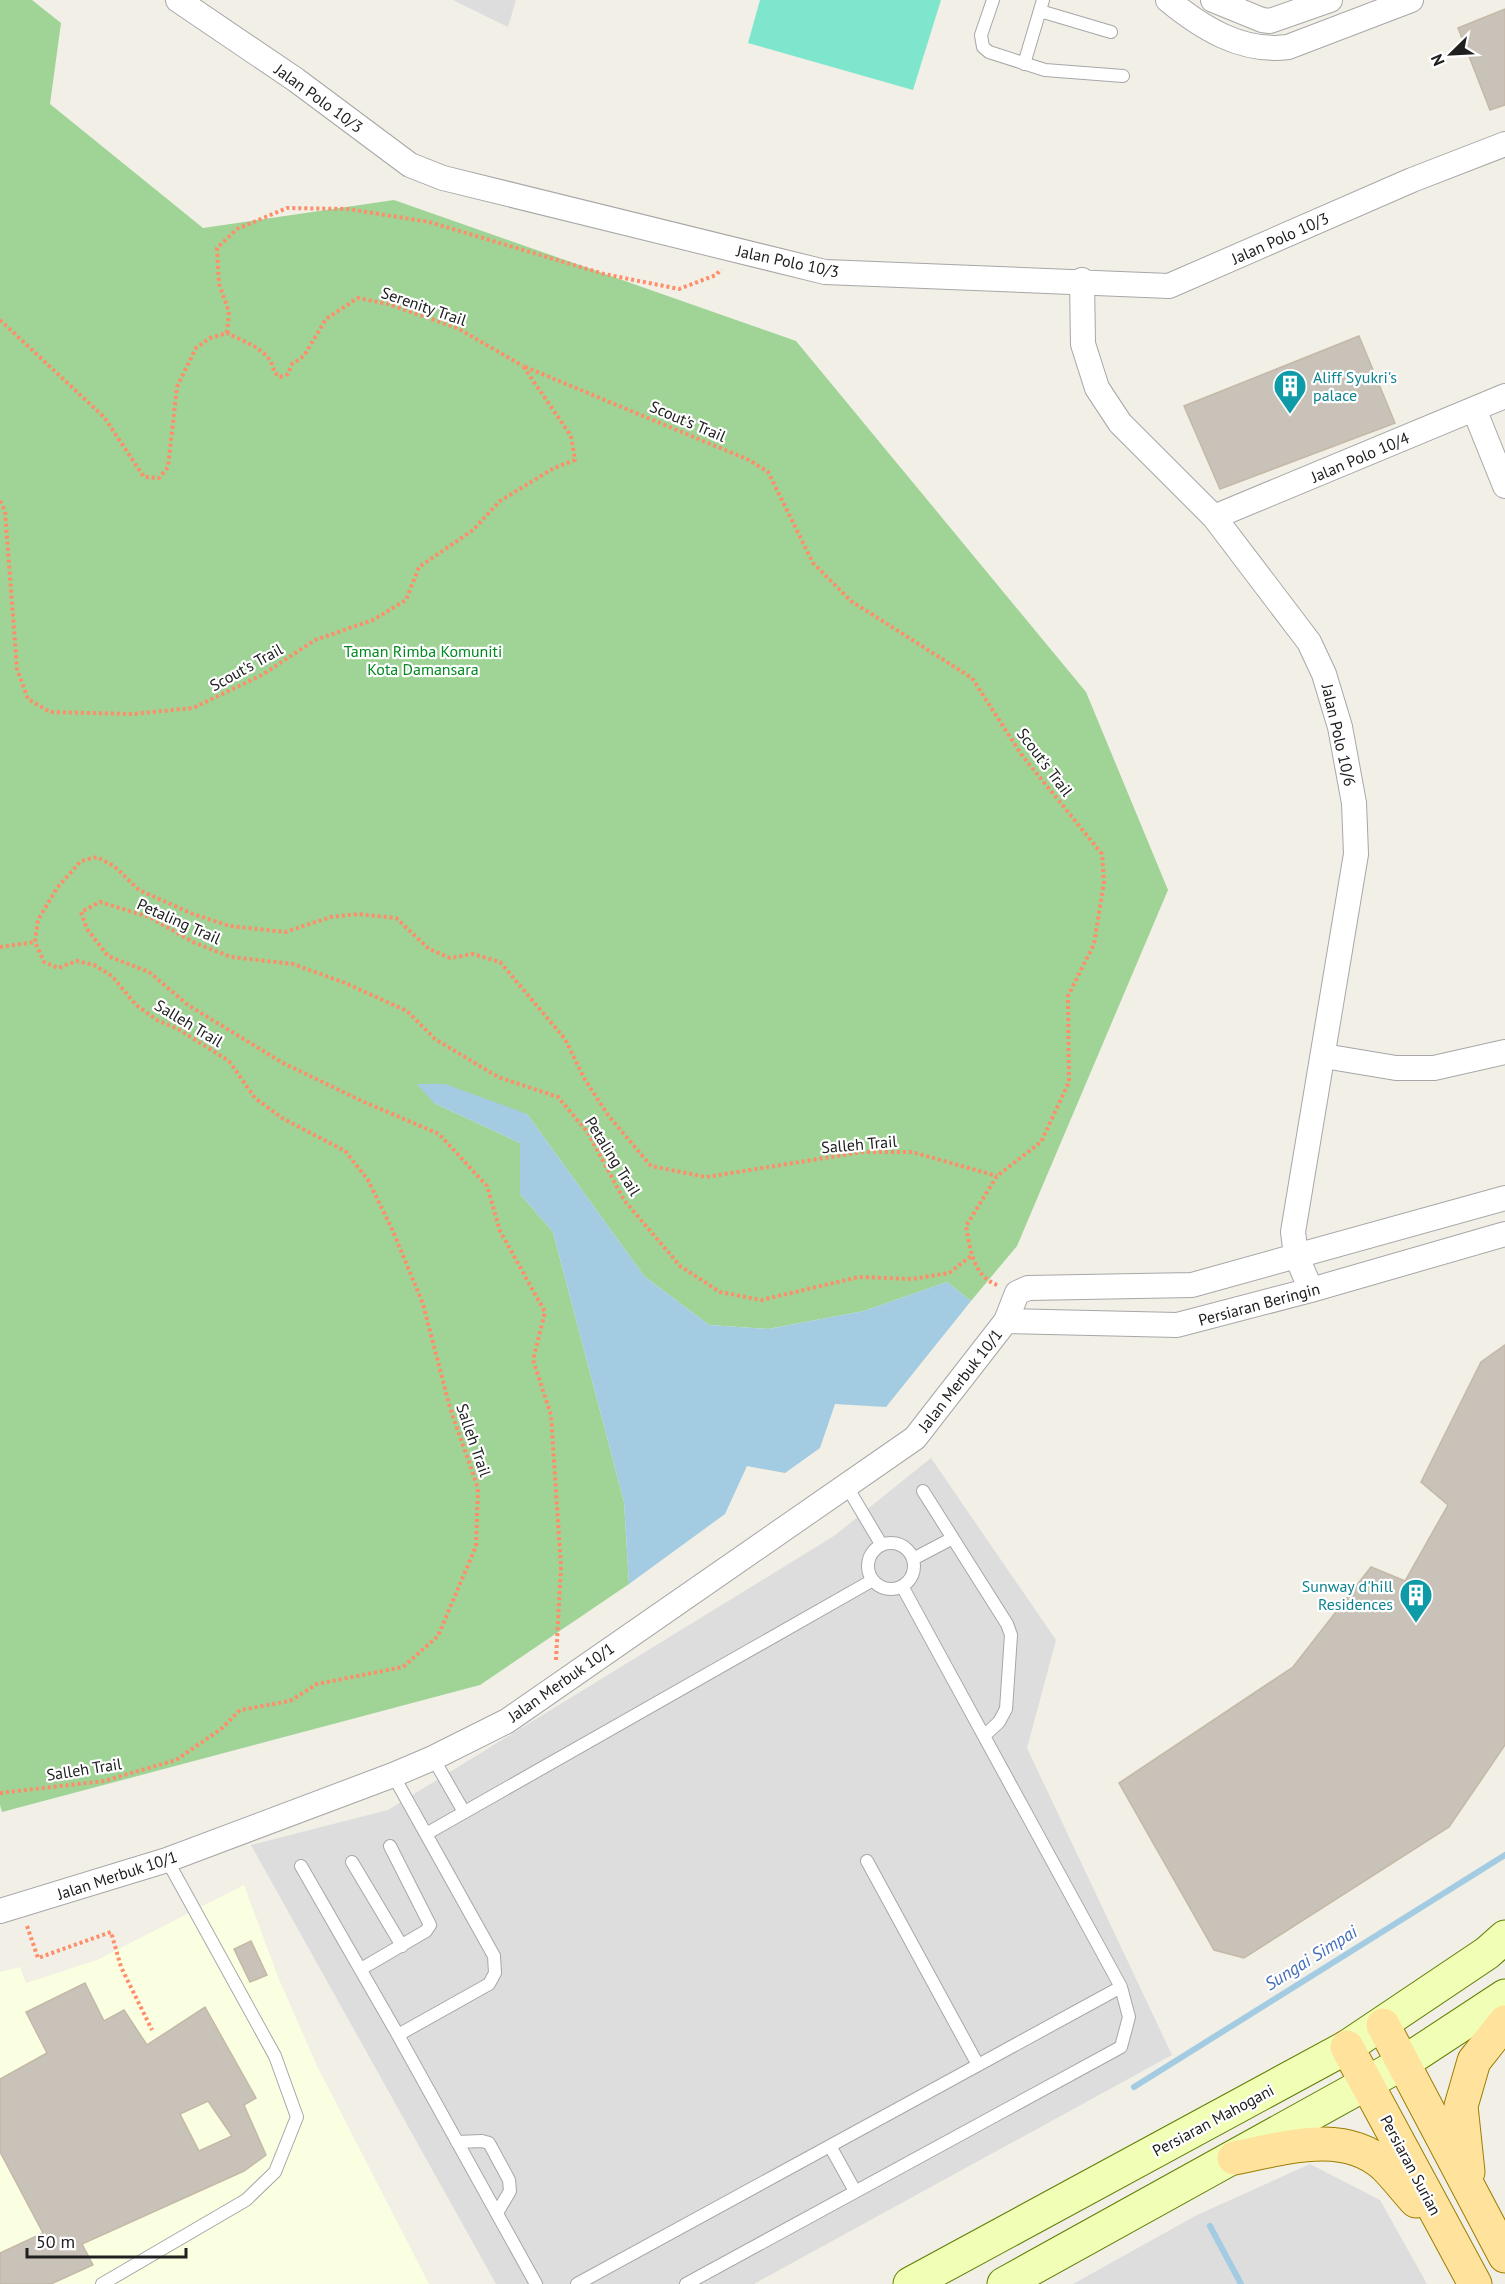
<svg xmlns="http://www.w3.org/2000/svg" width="1505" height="2284" font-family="'PT Sans',sans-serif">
<rect width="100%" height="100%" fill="#f1efe6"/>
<!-- residential -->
<path fill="#dedddd" d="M453,0H516L508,27Z
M931,1458L1056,1640L1027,1748L1172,2055L754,2284H496L251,1845L388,1810L834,1536Z
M1310,2164L1380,2200L1427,2284H1073L1197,2215Z"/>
<!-- education -->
<path fill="#fbffe1" d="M244,1885L278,1977L317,2066L429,2284H0V1972L20,1967L26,1983L97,1960Z"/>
<!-- forest -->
<path fill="#a0d497" d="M0,0H32L61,23L50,104L203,228L394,200L796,341L1086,692L1168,890L1017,1246L971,1301L947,1282L864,1311L768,1329L709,1325L644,1276L527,1114L434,1103L520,1143V1194L553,1232L624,1502L629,1584L480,1685L2,1812L0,1805Z"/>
<!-- pitch -->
<path fill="#7ee6cd" d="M760,0H941L913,90L748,43Z"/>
<!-- water -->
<path fill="#a3cbe2" d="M417,1084H445L527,1114L644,1276L709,1325L768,1329L864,1311L947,1282L971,1301L886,1407L835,1404L820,1448L785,1473L747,1466L725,1514L629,1584L624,1502L553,1232L520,1194V1143L434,1103Z"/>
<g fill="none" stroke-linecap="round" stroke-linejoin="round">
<!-- stream -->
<path stroke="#a3cbe2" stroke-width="6" d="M1134,2087L1505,1855
M1210,2226L1241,2284"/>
</g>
<!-- building -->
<path fill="#c9c2b8" stroke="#c4b8a6" stroke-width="1.5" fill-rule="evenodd" d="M1505,9V105L1490,110L1458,28Z
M1359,336L1395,423L1220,489L1184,406Z
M1505,1345V1745L1449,1827L1244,1958L1214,1950L1119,1783L1293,1667L1371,1567L1405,1581L1448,1505L1421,1482L1481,1362Z
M251,1941L267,1975L250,1982L234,1949Z
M85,1983L104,2021L124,2010L147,2045L205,2007L256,2098L244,2105L266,2155L244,2171L82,2244L93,2265L51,2284H0V2253L43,2233L0,2152V2079L47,2053L26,2012ZM208,2101L232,2136L199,2151L180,2114Z"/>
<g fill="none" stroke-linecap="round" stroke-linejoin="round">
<!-- lane casing -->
<g stroke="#a7a7a7" stroke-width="14">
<path id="lane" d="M993,0L981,35L983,47L989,52L1045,70L1123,76
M1040,11L1111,32
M1024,64L1043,0
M846,1485L881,1544
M923,1491L1007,1624L1011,1635L1006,1709L999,1722L984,1736
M868 1566a23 23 0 1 1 46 0a23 23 0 1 1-46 0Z
M913,1559L951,1539
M433,1758L464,1812
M393,1775L494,1956L495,1973L489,1984L398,2035L536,2284
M426,1834L873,1580
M867,1861L978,2065
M352,1862L402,1946
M301,1866L398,2035
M361,1969L426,1931L430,1925L390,1846
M457,2142L482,2141L489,2143L509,2180L510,2191L497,2213
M830,2146L855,2191
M102,2284L246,2200L275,2172L297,2117L275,2056L167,1860
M577,2284L1121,1987
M686,2284L1121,2047L1129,2017L1121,1987L902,1586"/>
</g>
<!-- street casing -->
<g stroke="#a7a7a7" stroke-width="26">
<path id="street" d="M178,0L296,80L410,165L443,178L825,272L1169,286L1412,180L1505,144
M1168,0C1202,28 1242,53 1288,47L1411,0
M1213,0L1262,20L1270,21L1330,0
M1082,280L1083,344L1097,388L1120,423L1214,517L1309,642L1324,674L1340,727L1354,803L1356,854L1293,1232L1296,1255L1311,1290
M1474,409L1505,486
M1214,517L1505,396
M1324,1056L1396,1068H1434L1505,1052
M1006,1321L1177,1325L1311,1290L1505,1234
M0,1911L167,1860L393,1775L433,1758L507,1721L915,1438L1006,1321L1017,1293L1028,1288L1192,1285L1505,1198"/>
</g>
<!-- secondary casing -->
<g stroke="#5e7e00" stroke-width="35">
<path id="secondary" d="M910,2284L1347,2047L1487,1953L1505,1937
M1004,2284L1403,2063L1505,1996"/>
</g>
<!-- primary casing -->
<g stroke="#9c7e00" stroke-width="35">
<path id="primary" d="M1383,2025L1505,2256
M1347,2047L1475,2284
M1234,2158C1282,2149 1344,2128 1385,2166C1396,2177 1405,2189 1416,2201
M1468,2172L1461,2106L1474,2061L1505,2022"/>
</g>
<!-- path -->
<path stroke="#ff8d69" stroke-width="4" stroke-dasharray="3 3" stroke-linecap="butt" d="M0,320L104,417L144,477L159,478L168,467L177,387L196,348L210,338L227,333C244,342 272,350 274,372L280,377L288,374L292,364L304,356L326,319L358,298L388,304L457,328L523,366
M227,333L229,312L219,284L217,248L237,229L287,208L348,209L429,222L604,274L679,289L716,275L721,269
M0,501L5,511L17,669L28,699L50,712L132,714L193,708L262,675L315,640L373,620L406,600L419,567L473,530L500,501L554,468L575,460L571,436L523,366L749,460L768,472L813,563L851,601L972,678L1021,754L1102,854L1104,882L1094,944L1068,996L1069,1082L1041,1142L997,1176L966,1226C970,1248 973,1276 997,1285
M0,947L35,942
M556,1660L561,1567L551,1415L533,1360L545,1312L500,1231L487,1186L439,1134L364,1102L283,1063L188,1005L149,972L108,956L87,929L81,912L100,902L149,917L195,943L231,957L293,964L345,983L407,1011L435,1039L498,1077L558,1097L588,1133L624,1200L680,1266L720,1292L761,1300L859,1277L912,1279L949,1273L971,1256
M0,1793L104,1781L176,1760L221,1729L240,1710L290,1701L317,1684L403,1667L438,1636L476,1546L478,1488L450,1408L423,1304L392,1229L368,1180L345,1151L282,1118L255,1098L229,1061L178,1029L157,1020L136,1005L112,976L94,965L77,961L58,968L44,962L35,942L38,920L57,888L81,861L97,857L114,866L139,890L193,914L230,926L285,932L331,917L358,914L396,918L429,949L450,958L473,954L500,962L565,1039L584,1078L608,1115L651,1166L706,1177L862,1152H912L997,1176
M27,1926L38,1958L111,1932L121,1967L152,2030"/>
<!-- lane -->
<use href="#lane" stroke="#fff" stroke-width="12"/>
<!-- street -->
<use href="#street" stroke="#fff" stroke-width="24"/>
<!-- secondary -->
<use href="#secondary" stroke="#f1feb6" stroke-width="33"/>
<!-- primary -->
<use href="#primary" stroke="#ffe39d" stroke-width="33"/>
</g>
<!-- icons -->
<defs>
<g id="building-pin" transform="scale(1.725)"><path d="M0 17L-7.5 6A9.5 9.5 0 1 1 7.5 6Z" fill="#0f9aa8" stroke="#fff"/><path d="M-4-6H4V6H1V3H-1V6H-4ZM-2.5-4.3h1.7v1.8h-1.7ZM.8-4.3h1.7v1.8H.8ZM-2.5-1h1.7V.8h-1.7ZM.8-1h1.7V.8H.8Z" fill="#fff"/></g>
</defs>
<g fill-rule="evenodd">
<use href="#building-pin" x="1290" y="386"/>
<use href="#building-pin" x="1416" y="1595"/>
</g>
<g text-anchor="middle" stroke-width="4.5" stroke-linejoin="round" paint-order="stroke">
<!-- street labels -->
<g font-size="16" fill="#202020" stroke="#fff">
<text transform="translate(319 98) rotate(36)" y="6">Jalan Polo 10/3</text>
<text transform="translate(1280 238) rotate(-24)" y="6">Jalan Polo 10/3</text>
<text transform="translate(788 261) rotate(12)" y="6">Jalan Polo 10/3</text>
<text transform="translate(424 306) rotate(19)" y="6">Serenity Trail</text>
<text transform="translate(688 421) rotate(23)" y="6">Scout's Trail</text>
<text transform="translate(1360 457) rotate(-23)" y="6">Jalan Polo 10/4</text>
<text transform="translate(246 667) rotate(-29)" y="6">Scout's Trail</text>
<text transform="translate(1339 735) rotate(77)" y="6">Jalan Polo 10/6</text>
<text transform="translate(1045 762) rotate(53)" y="6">Scout's Trail</text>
<text transform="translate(179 921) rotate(24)" y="6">Petaling Trail</text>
<text transform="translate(189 1023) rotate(31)" y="6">Salleh Trail</text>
<text transform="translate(859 1144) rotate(-5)" y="6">Salleh Trail</text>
<text transform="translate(613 1156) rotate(58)" y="6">Petaling Trail</text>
<text transform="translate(1259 1304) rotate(-15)" y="6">Persiaran Beringin</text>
<text transform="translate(960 1380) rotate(-52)" y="6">Jalan Merbuk 10/1</text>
<text transform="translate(474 1440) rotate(71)" y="6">Salleh Trail</text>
<text transform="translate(561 1682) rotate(-35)" y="6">Jalan Merbuk 10/1</text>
<text transform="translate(84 1769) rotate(-9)" y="6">Salleh Trail</text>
<text transform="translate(117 1875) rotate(-18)" y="6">Jalan Merbuk 10/1</text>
<text transform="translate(1213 2120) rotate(-28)" y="6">Persiaran Mahogani</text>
<text transform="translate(1411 2165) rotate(62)" y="6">Persiaran Surian</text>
</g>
<!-- culture labels -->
<g font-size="16" fill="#0d838f" stroke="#fff" text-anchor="start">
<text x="1313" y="383">Aliff Syukri's<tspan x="1313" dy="18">palace</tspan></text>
<text x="1393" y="1592" text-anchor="end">Sunway d'hill<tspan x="1393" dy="18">Residences</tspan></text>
</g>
<!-- park labels -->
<g font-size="16" fill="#038921" stroke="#fff">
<text x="423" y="657">Taman Rimba Komuniti<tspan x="423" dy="18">Kota Damansara</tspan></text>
</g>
<!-- water labels -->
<g font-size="18" font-style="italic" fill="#446db8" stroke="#fff">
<text transform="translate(1311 1958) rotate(-32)" y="6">Sungai Simpai</text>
</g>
</g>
<!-- north arrow -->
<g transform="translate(1451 54) rotate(246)" stroke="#ffffff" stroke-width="4.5" paint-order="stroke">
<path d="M0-4.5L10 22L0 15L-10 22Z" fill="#202020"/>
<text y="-9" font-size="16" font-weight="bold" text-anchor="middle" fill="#202020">N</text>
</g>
<!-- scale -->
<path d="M27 2248v9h159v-9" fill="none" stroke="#202020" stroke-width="3"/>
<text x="36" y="2248" font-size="18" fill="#202020" stroke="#ffffff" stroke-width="4.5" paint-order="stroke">50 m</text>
</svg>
